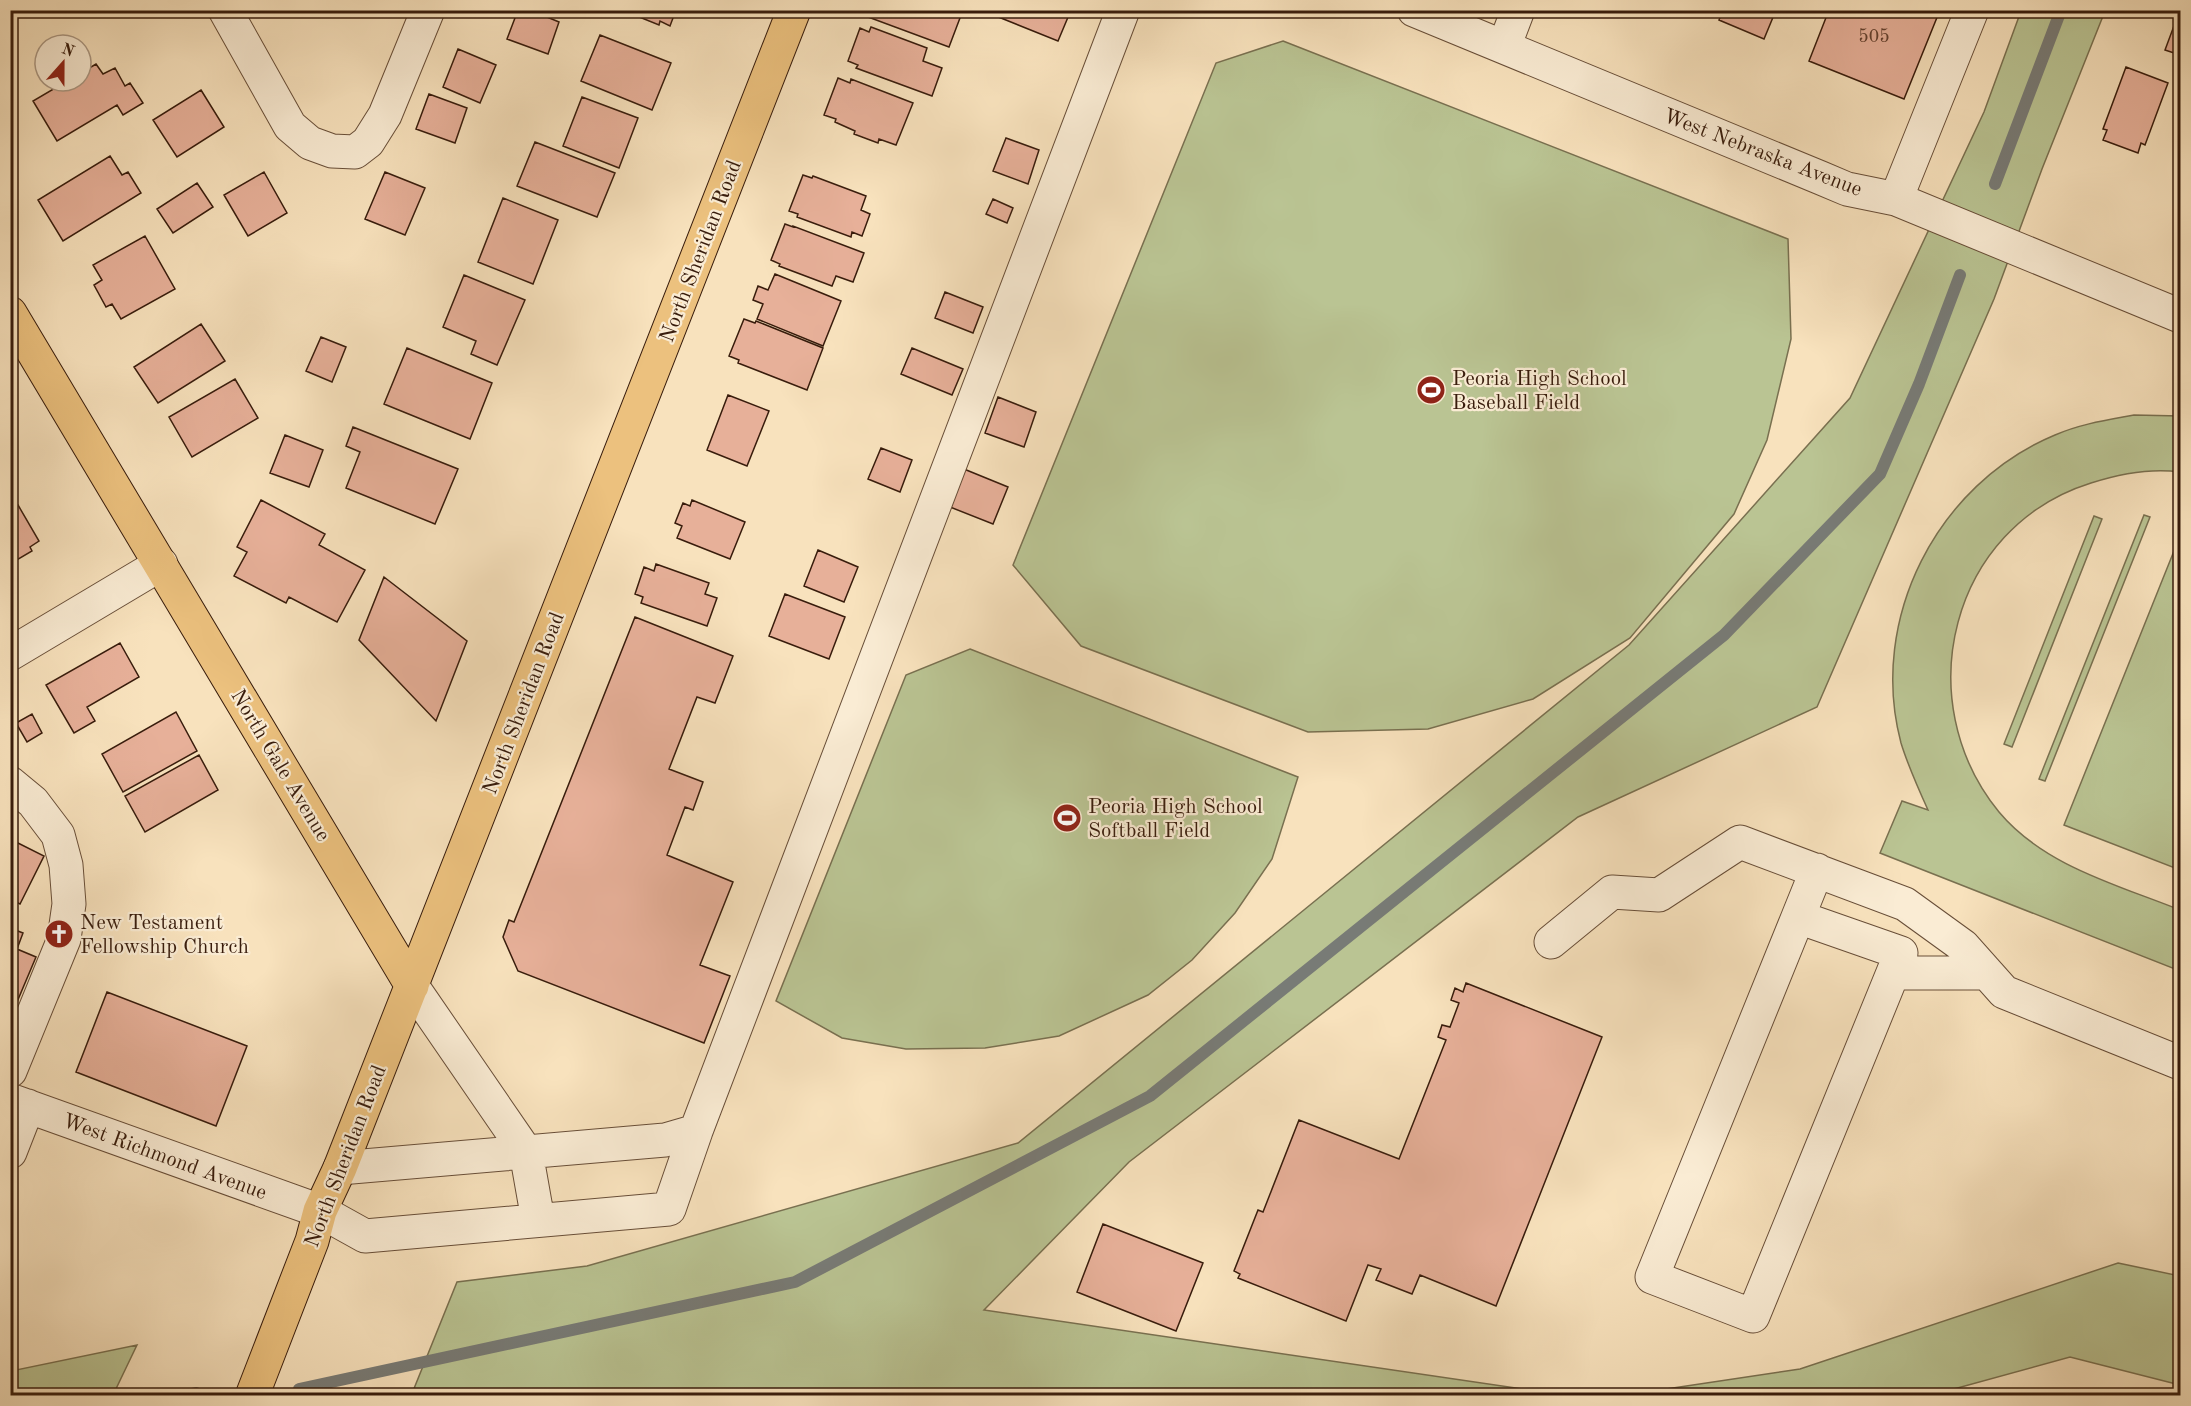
<svg xmlns="http://www.w3.org/2000/svg" width="2191" height="1406" font-family="'Old Standard TT',serif">
<rect width="100%" height="100%" fill="#f8e2bd"/>
<filter id="stains"><feTurbulence type="fractalNoise" baseFrequency=".00333" numOctaves="4"/><feColorMatrix values="0 0 0 0 .2 0 0 0 0 .09 0 0 0 0 .02 0 0 0 .5 -.17"/></filter>
<radialGradient id="worn" r=".72"><stop offset=".6" stop-color="#630" stop-opacity="0"/><stop offset="1" stop-color="#630" stop-opacity=".3"/></radialGradient>
<!-- green -->
<path fill="#bac493" stroke="#797050" stroke-width="1.5" d="M2021,11H2105L2042,169L1994,299L1817,707L1578,817L1129,1162L984,1310L1563,1395L411,1396L457,1282L587,1266L1018,1143L1629,645L1850,398L1984,112Z
M1283,41L1788,239L1791,339L1767,440L1734,514L1630,638L1533,699L1428,729L1308,732L1081,646L1013,565L1216,63Z
M2134,415L2180,416V472C2151,468 2119,474 2091,483C1950,527 1908,701 1999,812C2044,866 2118,885 2180,910V971L1880,853L1902,801L1928,810C1918,788 1908,766 1901,743C1868,619 1937,484 2055,435C2080,424 2107,420 2134,415Z
M2144,515L2150,517L2045,781L2039,779Z
M2094,516L2102,519L2012,747L2004,744Z
M2180,536V870L2064,825Z
M970,649L1298,777L1272,859L1235,913L1192,960L1148,995L1059,1036L985,1048L906,1049L842,1038L776,1001L906,675Z
M2118,1263L2180,1276V1385L2070,1357L1932,1395H1626L1800,1369Z
M137,1345L113,1395H11V1371Z"/>
<g fill="none" stroke-linecap="round" stroke-linejoin="round">
<!-- stream -->
<path stroke="#787b76" stroke-width="12" d="M1995,184L2061,10
M299,1389L795,1282L1150,1096L1724,635L1880,474L1919,384L1960,275
M182,1396L196,1393"/>
</g>
<!-- building -->
<path fill="#e7b099" stroke="#381c0c" stroke-width="1.5" d="M518,10H530L559,22L548,54L507,39Z
M622,10H676L670,26L660,21L659,25Z
M861,10H963L949,47L860,14Z
M981,10H1071L1058,41Z
M1723,10H1776L1764,39L1719,20Z
M1829,10H1940L1904,99L1809,61Z
M2178,15L2180,16V55L2165,50Z
M871,27L927,48L923,61L942,68L932,96L856,68L858,65L848,61L860,28L869,32Z
M600,35L671,63L652,110L581,81Z
M458,49L496,65L480,103L443,87Z
M96,64L103,74L115,68L125,86L130,83L143,103L123,115L117,105L57,141L33,101L67,81H81V73Z
M2126,67L2168,83L2145,145L2141,143L2138,153L2103,140L2107,130L2103,129Z
M838,78L850,83L851,79L913,103L896,145L879,139L878,143L854,134L855,131L835,122L836,119L824,115Z
M201,90L224,127L177,157L153,120Z
M429,94L467,108L455,143L416,129Z
M582,97L638,118L619,168L563,146Z
M1006,138L1039,150L1028,184L993,171Z
M535,142L615,173L597,217L517,186Z
M110,156L122,175L128,172L141,193L63,241L38,200Z
M264,172L287,213L248,236L224,195Z
M385,172L425,188L405,235L365,219Z
M803,175L812,178L813,176L866,196L861,210L870,214L862,236L852,232L851,237L797,217L798,214L789,211Z
M197,183L213,207L173,233L157,209Z
M503,198L558,220L533,284L478,262Z
M993,199L1013,208L1007,223L986,214Z
M785,224L793,227V226L864,253L853,282L836,276L832,286L779,266L780,264L771,260Z
M145,236L175,289L121,319L112,304L106,307L94,285L102,280L93,265Z
M775,274L841,301L823,346L757,319L763,304L753,300L758,286L768,290Z
M464,275L525,300L497,365L471,354L476,341L443,327Z
M945,292L983,307L973,333L935,318Z
M744,319L755,323L756,321L823,348L807,390L738,363L739,360L729,356Z
M201,324L225,361L158,403L134,367Z
M321,337L346,347L332,382L306,371Z
M407,348L492,383L470,439L384,404Z
M912,348L963,369L952,395L901,374Z
M235,379L258,418L192,457L169,417Z
M728,395L769,411L747,466L707,450Z
M998,397L1036,412L1024,447L985,433Z
M353,427L458,469L435,524L346,488L360,452L346,446Z
M285,435L323,450L309,487L270,473Z
M881,448L912,460L900,492L868,479Z
M959,467L1008,487L993,524L945,505Z
M261,500L325,534L319,545L365,570L337,622L289,597L286,603L234,576L247,552L237,547Z
M692,500L745,522L730,559L677,538L682,526L675,523L683,503L690,506Z
M18,505L39,541L30,547L32,551L10,564V509Z
M818,550L858,567L844,602L804,586Z
M656,564L709,583L705,594L717,598L707,626L641,603L643,597L635,594L644,567L654,571Z
M384,577L467,641L436,721L359,640Z
M785,594L845,617L829,659L769,636Z
M635,617L733,656L715,703L697,697L669,769L703,782L693,810L685,807L667,855L733,882L700,965L730,976L704,1043L518,971L503,937L509,920L514,922Z
M120,643L139,677L87,707L95,721L74,733L46,685Z
M176,712L197,751L123,792L102,754Z
M32,714L42,733L27,742L16,723Z
M199,755L218,790L145,832L125,796Z
M10,839L44,856L20,904L10,899Z
M10,928L23,933L17,949L36,957L14,1009L10,1008Z
M1466,983L1602,1037L1496,1306L1420,1275L1412,1294L1376,1280L1381,1269L1368,1265L1346,1321L1238,1278L1240,1274L1234,1271L1258,1210L1263,1212L1299,1120L1399,1159L1446,1040L1438,1037L1442,1025L1450,1027L1459,1003L1451,1000L1455,988L1463,992Z
M107,992L247,1046L216,1126L76,1072Z
M1103,1224L1203,1263L1176,1331L1077,1292Z"/>
<g fill="none" stroke-linecap="round" stroke-linejoin="round">
<!-- minor casing -->
<g stroke="#684e38" stroke-width="35">
<path id="minor" d="M225,10L290,126L310,143L332,151L355,152L368,142L385,115L428,10
M1414,10L1821,178L1847,189L1896,199L2180,316
M1504,47L1518,10
M1896,199L1972,10
M10,654L161,564
M10,783L33,802L58,835L66,865L69,904L64,939L10,1071
M1798,917L1901,953L1753,1316L1652,1277L1798,917L1817,870
M1551,942L1612,892L1659,895L1740,842L1905,904L1963,946L2004,992L2180,1063
M1893,973H1987
M412,986L526,1152L538,1220
M10,1100L320,1211L365,1236L669,1209L696,1131L1123,10
M10,1152L28,1106
M340,1168L665,1140L696,1131"/>
</g>
<!-- major casing -->
<g stroke="#381c0c" stroke-width="35">
<path id="major" d="M10,313L412,986
M252,1396L312,1241L320,1211L340,1168L794,10"/>
</g>
<!-- minor -->
<use href="#minor" stroke="#faecd4" stroke-width="33"/>
<!-- major -->
<use href="#major" stroke="#ecc17e" stroke-width="33"/>
</g>
<!-- icons -->
<defs>
<g id="stadium-disc" transform="scale(1.5)"><circle r="9.5" fill="#8f2418" stroke="#faecd4"/><path d="M0-5a6.5 5 0 1 0 0 10a6.5 5 0 1 0 0-10ZM-3.5-1.8h7v3.6h-7Z" fill="#fff"/></g>
<g id="church-disc" transform="scale(1.5)"><circle r="9.5" fill="#8f2418" stroke="#faecd4"/><path d="M-1.2-6h2.4v3.5h3.3v2.4h-3.3V6h-2.4V-.1h-3.3v-2.4h3.3Z" fill="#fff"/></g>
</defs>
<g fill-rule="evenodd">
<use href="#stadium-disc" x="1431" y="390"/>
<use href="#stadium-disc" x="1067" y="818"/>
<use href="#church-disc" x="59" y="934"/>
</g>
<g text-anchor="middle" stroke-width="4.5" stroke-linejoin="round" paint-order="stroke">
<!-- number labels -->
<g font-size="18" fill="#64412f">
<text x="1874" y="42">505</text>
</g>
<!-- street labels -->
<g font-size="21" fill="#381c0c" stroke="#faecd4">
<text transform="translate(1763 152) rotate(21)" y="7">West Nebraska Avenue</text>
<text transform="translate(700 251) rotate(-69)" y="7">North Sheridan Road</text>
<text transform="translate(523 703) rotate(-69)" y="7">North Sheridan Road</text>
<text transform="translate(281 765) rotate(59)" y="7">North Gale Avenue</text>
<text transform="translate(165 1156) rotate(20)" y="7">West Richmond Avenue</text>
<text transform="translate(345 1156) rotate(-69)" y="7">North Sheridan Road</text>
</g>
<!-- poi labels -->
<g font-size="21" fill="#381c0c" stroke="#faecd4" text-anchor="start">
<text x="1452" y="385">Peoria High School<tspan x="1452" dy="24">Baseball Field</tspan></text>
<text x="1088" y="813">Peoria High School<tspan x="1088" dy="24">Softball Field</tspan></text>
<text x="80" y="929">New Testament<tspan x="80" dy="24">Fellowship Church</tspan></text>
</g>
</g>
<!-- margin -->
<rect width="2191" height="1406" fill="none" stroke="#f8e2bd" stroke-width="36"/>
<rect x="12" y="12" width="2167" height="1382" fill="none" stroke="#381c0c" stroke-width="3"/>
<rect x="18" y="18" width="2155" height="1370" fill="none" stroke="#381c0c" stroke-width="1.5"/>
<!-- north arrow -->
<g transform="translate(63 63) rotate(21)"><circle r="28" fill="#faecd4" stroke="#ac9984" stroke-width="1.5"/>
<path d="M0-4.5L10 22L0 15L-10 22Z" fill="#8f2418"/>
<text y="-9" font-size="16" font-weight="bold" text-anchor="middle" fill="#381c0c">N</text>
</g>
<rect width="100%" height="100%" filter="url(#stains)"/>
<rect width="100%" height="100%" fill="url(#worn)"/>
</svg>
